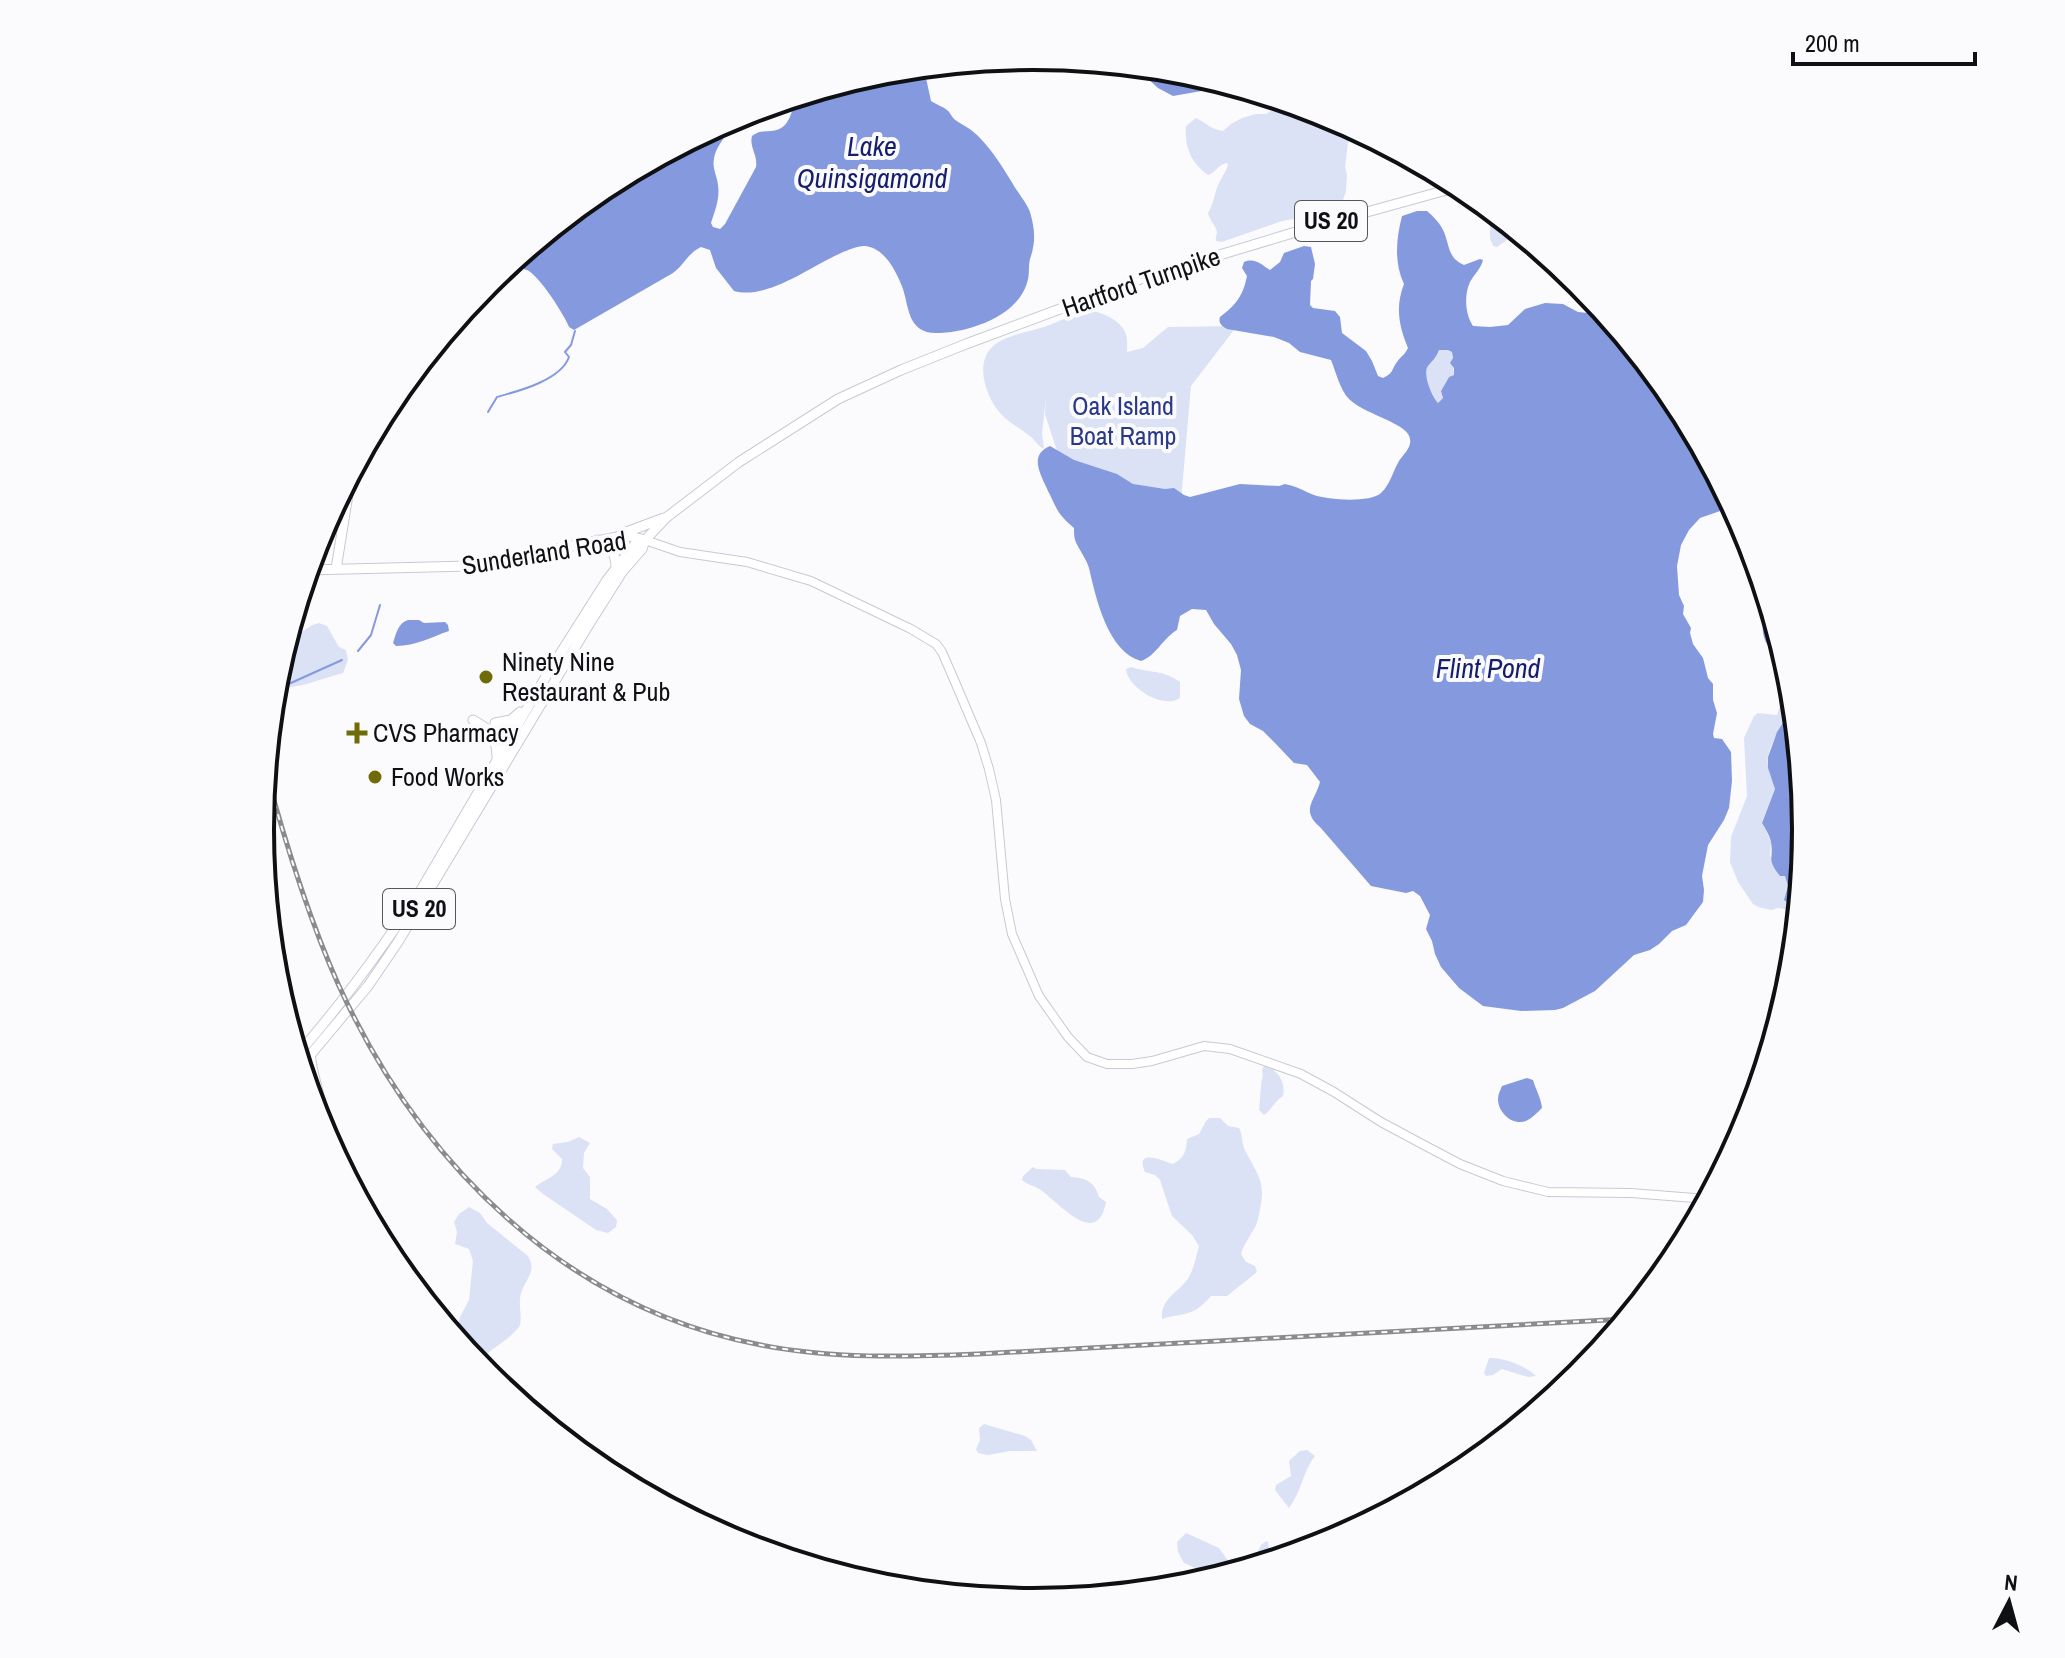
<svg xmlns="http://www.w3.org/2000/svg" width="2065" height="1658" font-family="'Archivo Narrow',sans-serif">
<rect width="100%" height="100%" fill="#fbfbfd"/>
<!-- green -->
<path fill="#dbe2f6" d="M1297,105L1329,115L1352,128L1348,143L1345,167L1347,175L1346,191L1343,200L1338,205L1332,206L1324,212L1317,215L1282,221L1222,242L1216,241C1215,238 1217,235 1217,232C1217,228 1209,219 1208,213C1214,203 1214,195 1218,185C1221,178 1226,172 1228,165L1227,163C1219,164 1215,173 1208,175C1191,163 1184,147 1186,126L1196,118C1205,122 1212,130 1223,131L1231,124L1242,118L1256,114H1266L1277,107Z
M1483,203L1518,232L1497,247L1493,246L1490,238V224Z
M1083,310C1097,310 1119,318 1125,332C1128,338 1127,346 1127,352L1143,348L1168,327L1237,326L1191,386L1181,501L1140,490L1059,457L1045,414L1046,398L1042,433L1044,449C1038,446 1036,441 1031,437C1022,429 1010,424 1001,414C987,399 974,365 992,347C1005,335 1028,332 1044,327C1057,323 1070,315 1083,310Z
M1439,350H1448L1452,352L1454,375L1449,377L1441,391L1443,398L1438,403C1431,397 1421,375 1428,366C1433,360 1436,358 1439,350Z
M319,623L327,626L339,647L346,650L348,660L343,673L303,685L273,690C275,668 294,628 319,623Z
M1131,667C1149,673 1165,670 1180,682V698C1163,710 1127,687 1126,669Z
M1792,690C1794,714 1772,733 1768,757C1766,769 1773,778 1775,789L1762,822L1771,842L1770,856C1775,863 1785,872 1787,881C1789,889 1784,893 1786,903L1794,906L1790,910L1778,908L1771,910L1758,907L1753,904L1738,882L1730,862L1731,837L1747,796L1744,738L1754,716L1758,713L1777,715L1784,694Z
M1264,1066C1278,1069 1286,1083 1283,1096C1274,1102 1272,1109 1264,1115L1259,1110C1260,1102 1260,1094 1261,1087C1261,1080 1264,1078 1262,1070Z
M1209,1118H1220L1228,1126L1239,1128C1243,1135 1241,1144 1246,1152C1262,1182 1266,1184 1258,1219C1255,1232 1244,1241 1241,1254L1246,1262L1255,1266L1257,1272L1227,1296H1211C1193,1317 1186,1312 1162,1319C1160,1298 1180,1292 1189,1277C1194,1268 1196,1257 1199,1246L1192,1235L1172,1216L1160,1180L1155,1175L1145,1172C1134,1148 1162,1160 1173,1164C1185,1157 1186,1152 1187,1139L1199,1134L1206,1121Z
M579,1137L590,1143L584,1153L583,1168L590,1177V1199L607,1209L617,1220L616,1227L608,1233L596,1230L543,1194L535,1187C546,1178 562,1176 562,1159L552,1149L553,1144L568,1142Z
M1033,1167L1036,1169L1065,1170L1071,1177C1086,1178 1095,1182 1099,1197L1106,1202C1097,1251 1057,1200 1039,1189C1033,1185 1028,1185 1022,1180L1023,1176Z
M469,1207L480,1213L487,1223L528,1256C539,1273 521,1282 520,1299C519,1308 522,1316 520,1325C509,1342 488,1348 477,1365L455,1338L460,1317L469,1300L473,1261L469,1249L455,1244L457,1232L454,1222L459,1214Z
M1489,1358C1503,1357 1526,1366 1536,1376L1528,1377L1502,1369L1493,1375L1486,1376L1484,1373Z
M984,1424L1025,1436L1031,1440L1037,1451H1010L988,1455L978,1453L976,1449L980,1440L979,1428Z
M1307,1450L1315,1456C1303,1471 1301,1493 1289,1508L1275,1490L1276,1485L1291,1476L1289,1461L1300,1451Z
M1186,1533L1219,1548L1229,1562L1239,1566L1253,1561L1261,1545L1266,1541L1268,1542L1269,1549L1264,1563L1216,1577L1184,1563L1178,1552L1177,1542Z"/>
<!-- water -->
<path fill="#8599de" fill-rule="evenodd" d="M1134,66L1184,71L1212,79L1207,90L1173,96L1158,88Z
M907,68L926,78L931,101C935,104 942,106 947,110C950,112 951,116 954,119C962,125 972,129 979,137C993,151 1004,169 1014,186C1019,194 1027,204 1030,212C1035,229 1036,242 1030,259C1028,267 1030,275 1027,283C1017,317 967,333 936,333C908,333 909,308 903,289C897,273 885,247 864,246C857,246 848,250 841,253C811,266 768,300 734,291L716,268L710,250L701,247C688,253 684,265 673,273L574,330L569,327C565,316 539,275 527,270C517,267 524,270 515,272C511,272 506,270 502,269L603,186L732,117C732,133 716,143 714,159C712,168 717,176 718,185C720,199 715,210 711,223L713,227L720,229L725,224L756,167C758,155 749,147 752,136C760,130 762,132 771,131C791,130 791,110 797,96L882,71Z
M1427,211C1434,217 1440,223 1444,232C1450,247 1448,258 1464,265L1480,259L1483,260C1481,269 1474,274 1470,282C1464,295 1465,314 1473,326L1490,327L1508,325L1525,309L1545,303L1563,304L1578,312L1588,313L1600,308L1675,400L1736,513L1723,510L1700,518L1689,530L1681,545L1677,566L1679,595L1684,606L1683,614L1691,628L1690,633L1693,644L1703,658L1708,678L1713,684V700L1717,713L1713,734L1714,738L1722,739L1731,752L1732,781L1729,808L1724,820L1708,845L1702,876L1704,890L1703,902L1686,925L1672,931L1659,944L1650,950L1634,955L1595,991L1563,1008L1555,1010L1521,1011L1483,1006L1459,988L1441,967L1435,954L1432,941L1426,929L1430,915L1420,896L1413,891L1406,893L1371,886L1320,827C1300,810 1315,801 1320,782L1307,765L1294,763L1275,743L1263,731L1250,724L1244,716L1239,699L1241,670L1237,655L1231,644L1214,624L1206,610L1192,609L1180,616L1177,630C1163,638 1156,656 1141,661C1108,652 1096,599 1089,568C1086,558 1079,550 1075,540C1074,536 1074,532 1074,528C1069,524 1064,519 1060,514C1055,507 1052,498 1048,491C1041,475 1028,455 1050,446L1074,460L1117,474L1133,484L1165,489L1174,488L1184,495L1190,497L1240,484L1279,486L1285,484C1296,486 1304,491 1314,495C1328,500 1370,503 1381,493C1390,485 1393,471 1399,461C1404,453 1415,445 1408,434C1401,422 1363,413 1349,399C1340,390 1336,372 1331,360L1300,352L1289,343L1274,337L1227,329C1222,326 1218,323 1220,317C1236,305 1243,296 1247,276L1242,268L1244,262C1255,257 1262,265 1270,270L1280,262L1284,253L1304,246L1311,247L1315,264L1313,279L1311,281L1310,305L1313,308L1335,311L1340,317L1342,333L1366,351L1372,361L1378,376L1383,378C1394,373 1391,370 1397,362C1401,356 1405,355 1408,348C1399,326 1395,307 1404,284C1394,263 1396,239 1402,216L1417,211ZM1439,350H1448L1452,352L1453,358L1450,363L1454,368V375L1449,377L1441,391L1443,398L1438,403C1432,397 1422,374 1428,366C1433,360 1436,358 1439,350Z
M1764,592L1779,641L1767,644C1759,630 1766,618 1758,609Z
M408,620H419L424,623L445,622L448,625L449,631C431,637 416,646 396,646L393,643C396,634 398,623 408,620Z
M1793,697L1805,829L1798,908L1793,907L1784,900L1788,886L1785,876H1780C1766,858 1774,860 1771,842C1770,836 1765,828 1762,823L1775,789L1768,768V757L1777,732L1784,721Z
M1527,1078L1533,1080C1536,1090 1541,1098 1542,1108C1537,1113 1532,1118 1526,1121C1513,1126 1498,1113 1498,1099C1498,1094 1500,1091 1502,1086Z"/>
<g fill="none" stroke-linecap="round" stroke-linejoin="round">
<!-- stream -->
<path stroke="#8599de" stroke-width="2" d="M488,412L497,397C519,391 561,380 569,357L565,352L571,345L575,331
M358,651L371,635L380,605
M273,691L342,660"/>
<!-- secondary casing -->
<g stroke="#c7cad3" stroke-width="10">
<path id="secondary" d="M645,540L680,552L747,562L811,581L911,629L936,644L942,652L955,682L981,743L989,769L996,800L1005,899L1012,934L1039,996L1068,1037L1087,1057L1107,1064H1132L1152,1061L1204,1046L1230,1049L1301,1074L1334,1092L1381,1122L1422,1144L1460,1164L1503,1181L1548,1192L1631,1193L1707,1199"/>
</g>
<!-- primary casing -->
<g stroke="#c7cad3" stroke-width="11">
<path id="primary" d="M621,534L664,518
M597,540C611,546 616,553 616,568
M336,569L352,470
M307,570L470,566L617,537L630,536L645,540
M473,720C492,731 496,734 497,757
M495,723L511,720L520,712
M297,1055C343,1003 383,947 421,890L548,673L607,580L635,544L645,540L667,517L739,462L838,399L901,370L966,344L1143,278L1309,228L1461,186
M301,1066L368,986L398,942L591,621L622,572L642,549L645,540"/>
</g>
<!-- highway casing -->
<g stroke="#c7cad3" stroke-width="12">
<path id="highway" d="M310,1056C312,1081 325,1102 320,1128"/>
</g>
<!-- secondary -->
<use href="#secondary" stroke="#fff" stroke-width="8"/>
<!-- primary -->
<use href="#primary" stroke="#fff" stroke-width="9"/>
<!-- highway -->
<use href="#highway" stroke="#fff" stroke-width="10"/>
<!-- rail casing -->
<g stroke="#8a8b8d" stroke-width="5">
<path id="rail" d="M265,768C285,842 308,917 339,986C420,1163 565,1308 761,1345C832,1359 906,1357 978,1354L1626,1319"/>
</g>
<!-- rail -->
<use href="#rail" stroke="#fbfbfd" stroke-width="2" stroke-dasharray="6" stroke-linecap="butt"/>
</g>
<!-- markers -->
<g fill="#6f6b08" stroke="#fbfbfd" stroke-width="3">
<circle cx="486" cy="677" r="8"/>
<path d="M353 721h8v8h8v8h-8v8h-8v-8h-8v-8h8z"/>
<circle cx="375" cy="777" r="8"/>
</g>
<g text-anchor="middle" stroke-width="8" stroke-linejoin="round" paint-order="stroke">
<!-- shield labels -->
<g fill="#fbfbfd" stroke="#565659" stroke-width="2">
<rect x="1295" y="201" width="72" height="40" rx="6"/>
<rect x="383" y="889" width="72" height="40" rx="6"/>
</g>
<g font-size="24" font-weight="bold" fill="#0f1013">
<text x="1331" y="229">US 20</text>
<text x="419" y="917">US 20</text>
</g>
<!-- street labels -->
<g font-size="26" fill="#0f1013" stroke="#fbfbfd">
<text transform="translate(1141 282) rotate(-19)" y="9">Hartford Turnpike</text>
<text transform="translate(544 553) rotate(-9)" y="9">Sunderland Road</text>
</g>
<!-- park labels -->
<g font-size="26" fill="#2a3888" stroke="#fbfbfd">
<text x="1123" y="415">Oak Island<tspan x="1123" dy="30">Boat Ramp</tspan></text>
</g>
<!-- poi labels -->
<g font-size="26" fill="#0f1013" stroke="#fbfbfd" text-anchor="start">
<text x="502" y="671">Ninety Nine<tspan x="502" dy="30">Restaurant &amp; Pub</tspan></text>
<text x="373" y="742">CVS Pharmacy</text>
<text x="391" y="786">Food Works</text>
</g>
<!-- water labels -->
<g font-size="28" font-style="italic" fill="#161d6c" stroke="#fbfbfd">
<text x="872" y="156">Lake<tspan x="872" dy="32">Quinsigamond</tspan></text>
<text x="1488" y="678">Flint Pond</text>
</g>
</g>
<!-- crop -->
<path d="M0 0H2065V1658H0ZM274 829a759 759 0 1 1 1518 0a759 759 0 1 1-1518 0Z" fill="#fbfbfd" fill-rule="evenodd"/>
<path fill="none" stroke="#0f1013" stroke-width="4" d="M274 829a759 759 0 1 1 1518 0a759 759 0 1 1-1518 0Z"/>
<!-- north arrow -->
<g transform="translate(2009 1602) rotate(6)" stroke="#fbfbfd" stroke-width="6" paint-order="stroke">
<path d="M0-6L14 30L0 20L-14 30Z" fill="#0f1013"/>
<text y="-12" font-size="22" font-weight="bold" text-anchor="middle" fill="#0f1013">N</text>
</g>
<!-- scale -->
<path d="M1793 52v12h182v-12" fill="none" stroke="#0f1013" stroke-width="4"/>
<text x="1805" y="52" font-size="24" fill="#0f1013" stroke="#fbfbfd" stroke-width="6" paint-order="stroke">200 m</text>
</svg>
